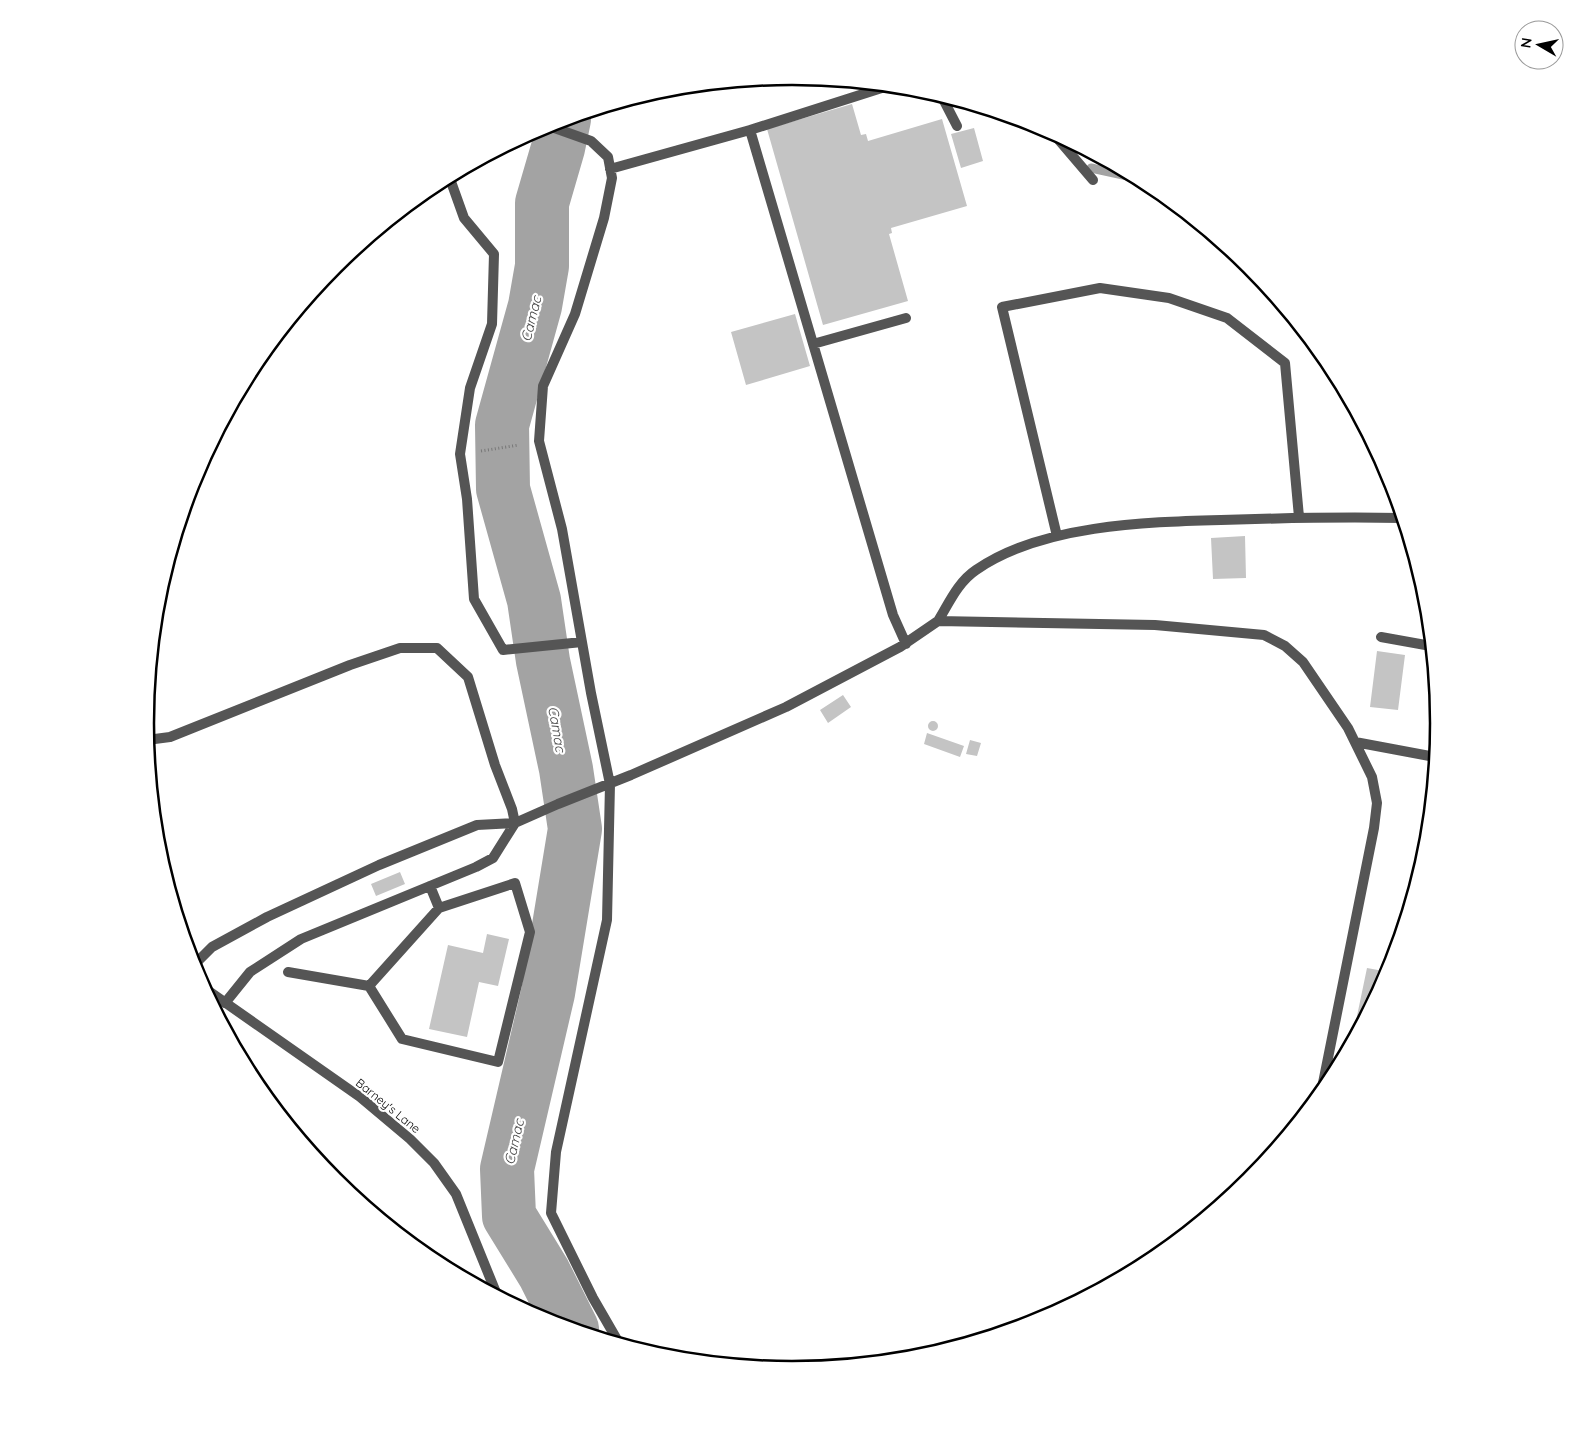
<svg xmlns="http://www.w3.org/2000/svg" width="1584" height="1446" font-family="Quicksand,sans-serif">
<rect width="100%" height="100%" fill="#fff"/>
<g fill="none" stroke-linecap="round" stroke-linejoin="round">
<!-- stream -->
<path stroke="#a3a3a3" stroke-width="9" d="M1091,168L1137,178"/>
<!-- river -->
<path stroke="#a3a3a3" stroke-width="54" d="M564,119L558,148L542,203V266L535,306L502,425L503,489L534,600L543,661L566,769L575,829L548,993L507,1169L509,1216L544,1273L572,1329"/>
</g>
<!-- building -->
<path fill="#c4c4c4" d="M852,104L861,135L866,134L868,141L942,119L967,206L891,228L892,233L889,234L908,301L823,325L767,129Z
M974,128L983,161L961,168L951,134Z
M795,314L810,366L746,385L731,332Z
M1245,536L1246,578L1213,579L1211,538Z
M1377,651L1405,655L1398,710L1370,707Z
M843,695L851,707L828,723L820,710Z
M928 726a5 5 0 1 1 10 0a5 5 0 1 1-10 0Z
M927,733L964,746L960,757L924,744Z
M970,740L981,743L977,756L966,754Z
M400,872L405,884L376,896L371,884Z
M487,934L509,939L498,986L479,982L467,1037L429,1029L448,945L483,953Z
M1367,968L1389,972L1352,1040Z"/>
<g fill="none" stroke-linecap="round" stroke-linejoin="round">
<!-- path -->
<path stroke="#777" stroke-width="3" stroke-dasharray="1 2.5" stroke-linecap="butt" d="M481,451L519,445"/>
<!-- service -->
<path stroke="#555" stroke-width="10" d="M941,95L957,126
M546,125L591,141L608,157L612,178L604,218L575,314L543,386L539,441L562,529L591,693L610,784L607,920L556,1152L551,1213L593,1298L619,1343
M750,130L888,86
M1052,132L1093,180
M610,169L750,130L893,615L906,644
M449,176L464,218L494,254L492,324L470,388L460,454L467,499L474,599L503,650L582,642
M316,289L351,253
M813,344L906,318
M1057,536L1002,307L1100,288L1169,298L1227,318L1285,363L1299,517
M938,621C949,603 958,582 976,570C1041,525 1144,522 1221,520C1282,518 1342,517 1402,518
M1381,637L1431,646
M147,740L170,737L350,665L400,648H437L468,677L495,765L512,809L515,823L493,858L476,867L301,939L250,972L225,1003
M1355,742L1435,757
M430,886L439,908L369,986L402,1039L498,1062L530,932L515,883L439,908
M193,966L212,947L267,917L379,865L477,825L515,823L558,804L631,775L786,707L900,647L938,621L1155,625L1264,635L1285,646L1303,662L1348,728L1372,777L1377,803L1374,828L1321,1093
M288,972L369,986"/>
<!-- tertiary -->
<path stroke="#555" stroke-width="10" d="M203,987L360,1097L410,1139L434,1163L456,1194L497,1295"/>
</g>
<g text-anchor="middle" stroke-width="4.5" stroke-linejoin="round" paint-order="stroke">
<!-- street labels -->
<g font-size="12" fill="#000" stroke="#fff">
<text transform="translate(388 1106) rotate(39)" y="4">Barney's Lane</text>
</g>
<!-- water labels -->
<g font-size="14" font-style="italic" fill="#444" stroke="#fff">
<text transform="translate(531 319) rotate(-76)" y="5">Camac</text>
<text transform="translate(557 729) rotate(80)" y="5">Camac</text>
<text transform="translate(514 1142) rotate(-77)" y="5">Camac</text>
</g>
</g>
<!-- crop -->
<path d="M0 0H1584V1446H0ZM154 723a638 638 0 1 1 1276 0a638 638 0 1 1-1276 0Z" fill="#fff" fill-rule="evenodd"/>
<path fill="none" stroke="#000" stroke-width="2.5" d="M154 723a638 638 0 1 1 1276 0a638 638 0 1 1-1276 0Z"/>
<!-- north arrow -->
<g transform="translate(1539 45) rotate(279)"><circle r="24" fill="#ffffff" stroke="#999999"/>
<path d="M0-4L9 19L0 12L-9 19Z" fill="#000000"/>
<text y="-8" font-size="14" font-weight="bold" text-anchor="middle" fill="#000000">N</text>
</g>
</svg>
